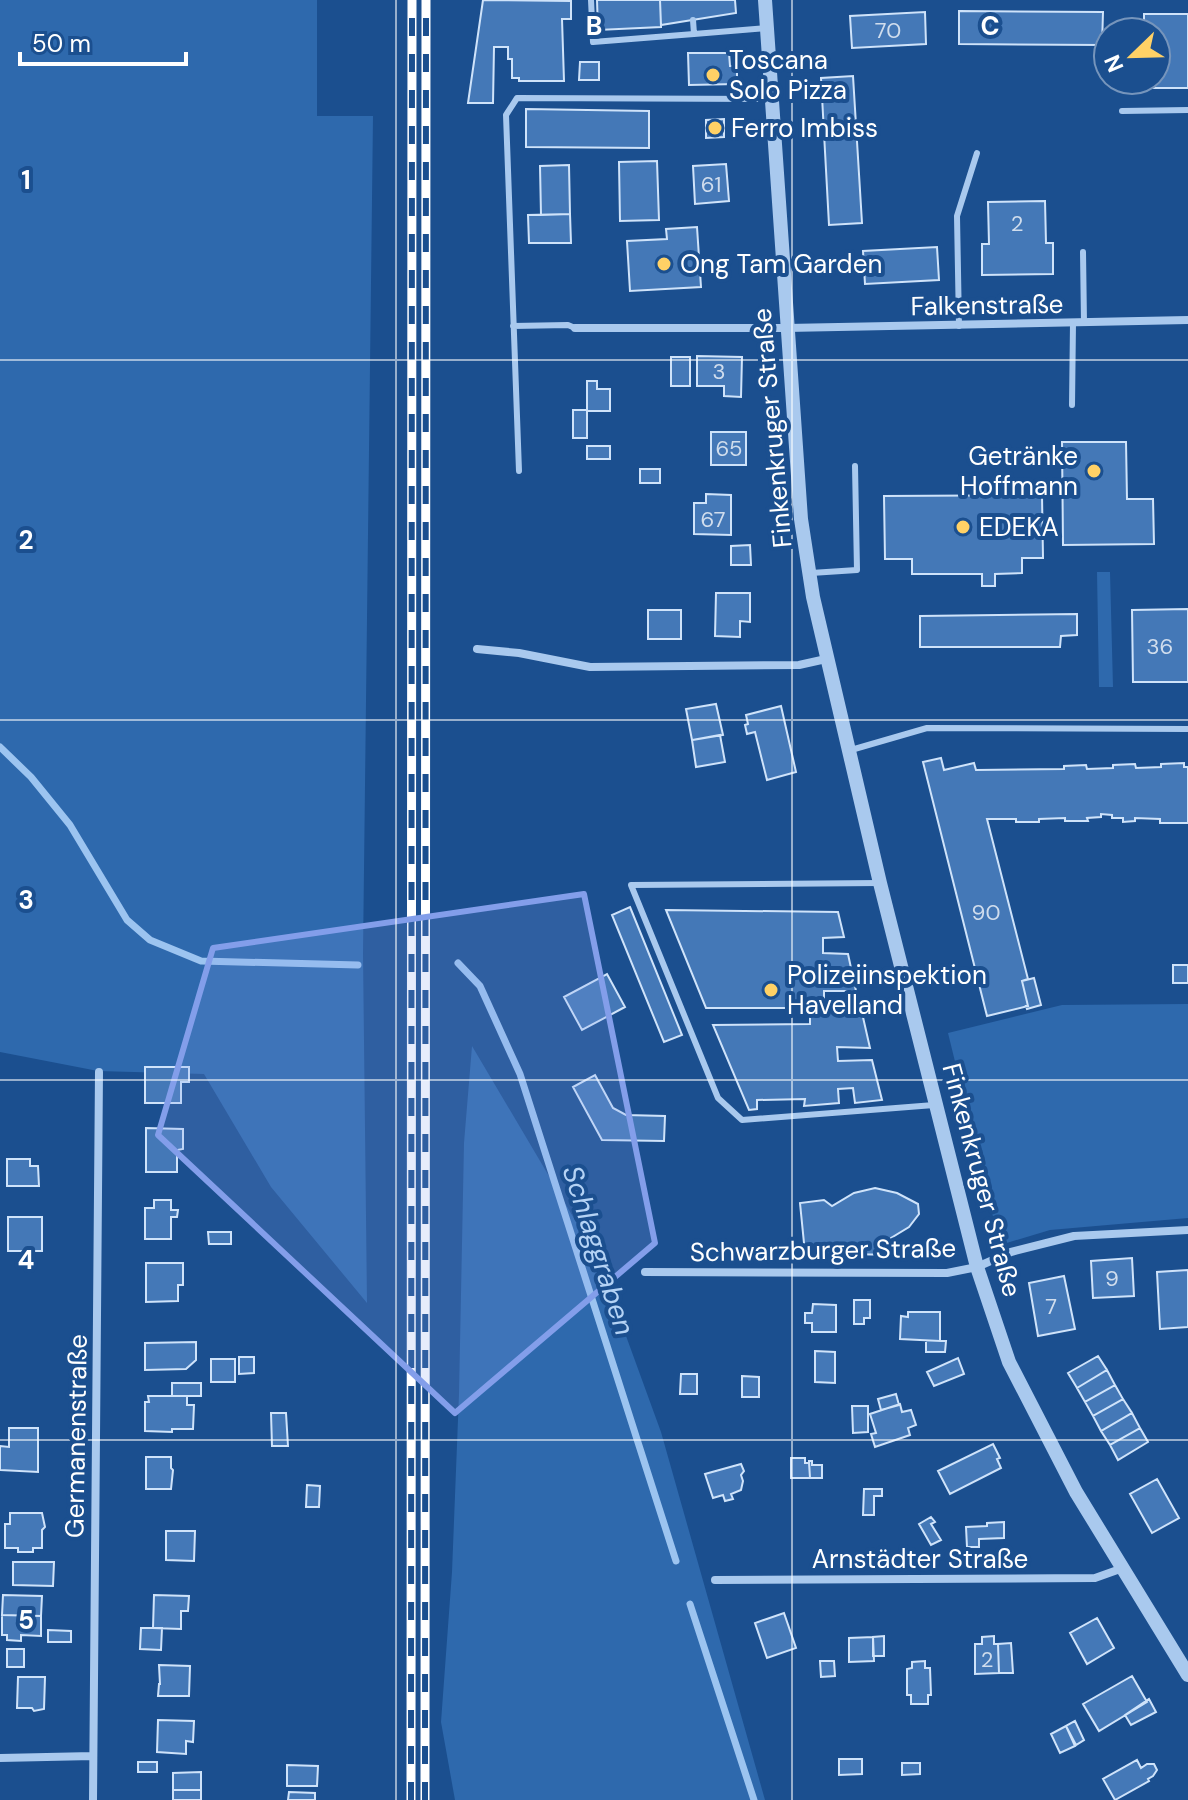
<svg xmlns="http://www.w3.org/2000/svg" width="1188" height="1800" font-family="'DM Sans',sans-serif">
<rect width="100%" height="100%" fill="#1b4f8f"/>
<!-- green -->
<path fill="#2e69ad" d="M0,0H317V116H373L363,953L367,1303L271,1187L204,1074L98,1071L0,1052Z
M1097,572H1110L1113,687H1099Z
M1188,1004V1218L1050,1230L1000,1245L948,1033L1062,1005Z
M472,1046L598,1259L661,1432L765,1800H455L441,1722L452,1572L459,1394L464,1143Z"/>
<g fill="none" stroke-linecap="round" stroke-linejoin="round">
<!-- stream -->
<path stroke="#9cc4f0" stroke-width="7" d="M0,747L31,777L70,825L127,920L150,940L201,961L358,965
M458,963L480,986L520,1074L676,1561
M690,1604L754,1800"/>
</g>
<!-- building -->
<path fill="#4478b7" stroke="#cfe3fa" stroke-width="2" d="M483,0L571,1V19H562L564,81H519V78H512V59H508V47H494L493,103H468Z
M597,0H660L661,27L598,30Z
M660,0H735L736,13L661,25Z
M959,11L1103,12L1102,45L959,44Z
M925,12L926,44L852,48L850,16Z
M1144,14H1188V88H1150L1149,80H1156V32H1144Z
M688,53H729L730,66H737V84L689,85Z
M580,62H599V80H579Z
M853,76L862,223L829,225L821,78Z
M526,109L649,111V148L526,147Z
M724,119V137L706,138V120Z
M657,161L659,220L620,221L619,162Z
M726,164L729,201L695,204L693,166Z
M569,165L570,214L541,215L540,166Z
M1045,201L1046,243H1053V274L982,275V244H989L988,202Z
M570,214L571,243H529L528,215Z
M697,227L701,287L630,291L627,241L667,239L666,229Z
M937,247L939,280L865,284L863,251Z
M697,356L742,357L741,397L724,396V386H697Z
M671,357H690V386H671Z
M587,381H597V389H610V411H587Z
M573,410H587V438H573Z
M711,432H746V465H711Z
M1062,442H1126L1127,499H1153L1154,544L1063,545Z
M587,446H610V459H587Z
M640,469H660V483H640Z
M706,494L731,495V535L694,534V503H706Z
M1042,495L1043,558H1022V573L995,574V586H982V574H912V559H885L884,496Z
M750,545L751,565H731V546Z
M716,593H750V622L740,621V637L715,636Z
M1188,609V682H1133L1132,610Z
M648,610H681V639H648Z
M1077,614V635L1061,636L1060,647H920V616Z
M716,704L723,735L692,740L686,709Z
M781,706L796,772L767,780L755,732L747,734L745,725L748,724L746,715Z
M720,735L725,762L696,767L692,740Z
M941,758L944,770L974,763L976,770L1064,769V766L1086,765L1087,769L1113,768V765L1135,764L1136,768L1161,767V764L1184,763V767H1188V823H1160V819L1135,818V821L1123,822V818H1112V815L1101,814V817L1087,818L1088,821H1065V818L1039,819V822H1016V819H987L1028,979L1022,981L1028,1006L987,1016L923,762Z
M630,907L682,1035L664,1042L612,915Z
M666,910L838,912L844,937L823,938V953L848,954L856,991H824V1004H860L870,1048L837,1047L838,1061L872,1060L882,1100L855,1103L853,1088L838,1089L839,1103L804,1106L805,1099L757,1100V1109L749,1110L713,1025L810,1024V1008H706Z
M1173,965H1188V983H1173Z
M607,974L625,1007L582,1030L564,997Z
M1034,978L1041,1005L1027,1009L1026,1006H1028L1022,981Z
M145,1067H189V1082H181V1103H145Z
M595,1075L613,1108L626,1115L665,1116L664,1141L602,1140L573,1087Z
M146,1128L183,1129V1149L177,1150V1172H146Z
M7,1159H30V1166H38L39,1186H7Z
M875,1188L897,1193L918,1204L919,1214L909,1227L891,1238L893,1255L805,1253L800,1203L824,1200L832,1206L854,1193Z
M154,1200H171V1210H178L177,1217H171V1239H145V1208H154Z
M8,1217H42V1251H8Z
M208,1232H231V1244H209Z
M1132,1258L1134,1296L1093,1298L1091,1261Z
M146,1263H183V1285H178V1301L146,1302Z
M1188,1270V1327L1160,1329L1157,1272Z
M1064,1276L1075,1329L1038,1336L1029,1283Z
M854,1300H870V1318H864V1324H854Z
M813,1304L836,1305V1332H812V1323H805V1313H812Z
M908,1312H940V1341L900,1339L901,1316L908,1317Z
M926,1341H946L945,1352H926Z
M196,1342V1360L186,1369L145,1370V1343Z
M815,1351L835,1352V1383L815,1382Z
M1098,1356L1107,1370L1077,1388L1068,1373Z
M239,1357H254V1373L239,1374Z
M958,1358L964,1374L934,1386L927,1372Z
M211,1359H235V1382H211Z
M1107,1370L1115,1385L1085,1402L1077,1388Z
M681,1374H697V1394H680Z
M742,1376L759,1377V1397H742Z
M172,1383H201V1396H172Z
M1115,1385L1123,1399L1093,1416L1085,1402Z
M896,1394L899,1405L881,1410L878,1399Z
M148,1396H187V1405H194L193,1429H172V1432L145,1431V1402H149Z
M1123,1399L1132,1413L1101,1431L1093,1416Z
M900,1404L902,1412L911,1410L916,1425L908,1428L910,1435L875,1447L871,1434L876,1433L870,1414Z
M852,1406H868V1432L853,1433Z
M271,1413H286L288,1446H272Z
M1132,1413L1140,1428L1110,1445L1101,1431Z
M9,1428H38V1472L0,1470V1446L9,1447Z
M1140,1428L1148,1442L1118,1460L1110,1445Z
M993,1444L1000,1458L997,1459L1001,1468L950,1494L938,1471Z
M146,1457H171V1468L173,1470L171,1489H146Z
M791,1458H805V1463H809L810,1478H791Z
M809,1461H812V1465H822V1478H810Z
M741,1464L744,1471L741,1475L743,1481L741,1490L731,1494L733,1499L725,1501L723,1495L713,1498L705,1474Z
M1157,1479L1179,1518L1152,1533L1130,1494Z
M307,1485L320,1486L319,1507H306Z
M864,1489H882V1496H874V1515H863Z
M10,1513H42L45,1527L42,1530V1548H33V1552H18V1548H5V1524H10Z
M931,1517L935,1522L931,1524L941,1540L931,1545L919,1524Z
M1004,1522V1538L979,1539V1547H967L966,1527L987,1526V1523Z
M166,1531H195L194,1561L166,1560Z
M13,1562H54L53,1586L13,1585Z
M3,1595L42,1596L41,1616L2,1615Z
M154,1595L189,1596L188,1611H181V1629L153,1628Z
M784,1613L796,1648L767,1658L755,1623Z
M2,1615L41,1616V1636L21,1635V1641L7,1640V1635H2Z
M1097,1618L1114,1648L1087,1664L1070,1633Z
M141,1628H162L161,1650L140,1649Z
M48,1630L71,1631V1642H48Z
M884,1636V1656H873V1637Z
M994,1636V1644H998L999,1673L975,1674V1644H982V1637Z
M873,1637L874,1661L849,1662V1638Z
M1011,1643L1013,1673H999L998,1644Z
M7,1649H24V1667H7Z
M820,1661H834L835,1676L821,1677Z
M925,1661V1668H930L931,1695H928V1704H911V1695H907V1669L912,1668V1662Z
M159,1665L190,1666L189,1696H158L159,1684H160Z
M1132,1676L1147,1702L1099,1731L1083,1704Z
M18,1677H45L44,1709L34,1711L32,1708H17Z
M1149,1699L1156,1712L1131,1725L1125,1715Z
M158,1720L194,1721L193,1742L186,1741V1754L157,1752Z
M1075,1721L1084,1740L1076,1745L1066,1726Z
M1066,1726L1075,1746L1060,1753L1051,1734Z
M839,1759H862V1774L839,1775Z
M1137,1760L1141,1768L1147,1764H1154L1157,1770L1153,1776L1148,1779L1149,1781L1115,1800L1103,1779Z
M138,1762H157V1772H138Z
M902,1763H920V1774L902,1775Z
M287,1765L318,1766L317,1786H287Z
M201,1772V1790H173V1773Z
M173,1790H201V1800H173Z
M289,1792L315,1793V1800H288Z"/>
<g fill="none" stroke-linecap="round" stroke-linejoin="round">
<!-- service -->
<path stroke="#a9c9ee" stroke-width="6" d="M591,0L593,42L694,34
M693,20L694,34L768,28
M1122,111L1188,110
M1083,252L1084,323
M513,326L568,325L575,328
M959,326L957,216L977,153
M1072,405L1073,323
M519,471L506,115L517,98L772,99
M811,573L857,570L855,466
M851,750L927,728L1188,729
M880,883L631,885L718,1098L742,1120L934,1105"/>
<!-- minor -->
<path stroke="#a9c9ee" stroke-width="8" d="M575,328H787L1188,320
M477,649L519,653L590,667L799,665L826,659
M645,1272L947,1273L977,1267L1011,1252L1074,1236L1188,1230
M715,1580L1095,1578L1123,1568
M0,1758L93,1756
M93,1800L99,1072"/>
<!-- tertiary -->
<path stroke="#a9c9ee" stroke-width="14" d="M765,0L801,519L813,597L880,883L977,1267L1009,1362L1076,1492L1188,1675"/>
<!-- rail casing -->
<g stroke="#fff" stroke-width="9">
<path id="rail" d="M411,1800L412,0
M425,1800L426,0"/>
</g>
<!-- rail -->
<use href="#rail" stroke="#1b4f8f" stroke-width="6" stroke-dasharray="18" stroke-linecap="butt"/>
</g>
<!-- marked area -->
<path fill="#839eea" fill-opacity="0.2" stroke="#839eea" stroke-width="6" stroke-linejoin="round" d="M584,894L655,1243L455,1413L158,1135L213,948Z"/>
<!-- grid -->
<path fill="none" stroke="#fff" stroke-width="2" stroke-opacity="0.55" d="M396,0V1800M792,0V1800M0,360H1188M0,720H1188M0,1080H1188M0,1440H1188"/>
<!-- markers -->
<g fill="#ffd166" stroke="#1b4f8f" stroke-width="3">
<circle cx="713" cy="75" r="8"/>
<circle cx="715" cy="128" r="8"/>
<circle cx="664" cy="264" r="8"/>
<circle cx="1094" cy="471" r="8"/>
<circle cx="963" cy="527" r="8"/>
<circle cx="771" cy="990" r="8"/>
</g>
<g text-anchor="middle" stroke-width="8" stroke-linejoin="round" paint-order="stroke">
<!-- number labels -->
<g font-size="22" fill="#d0dded">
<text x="888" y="38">70</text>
<text x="711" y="192">61</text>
<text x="1017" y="231">2</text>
<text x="719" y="379">3</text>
<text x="729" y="456">65</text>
<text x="713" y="527">67</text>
<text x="1160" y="654">36</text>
<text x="986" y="920">90</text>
<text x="1112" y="1286">9</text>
<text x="1051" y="1314">7</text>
<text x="987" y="1667">2</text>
</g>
<!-- poi labels -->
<g font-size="26" fill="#fff" stroke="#1b4f8f" text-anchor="start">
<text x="729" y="69">Toscana<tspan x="729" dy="30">Solo Pizza</tspan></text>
<text x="731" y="137">Ferro Imbiss</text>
<text x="680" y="273">Ong Tam Garden</text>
<text x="1078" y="465" text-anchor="end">Getränke<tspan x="1078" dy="30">Hoffmann</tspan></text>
<text x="979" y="536">EDEKA</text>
<text x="787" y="984">Polizeiinspektion<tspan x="787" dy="30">Havelland</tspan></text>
</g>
<!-- street labels -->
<g font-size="26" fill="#fff" stroke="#1b4f8f">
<text transform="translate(987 305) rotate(-1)" y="9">Falkenstraße</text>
<text transform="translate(772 428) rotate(-95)" y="9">Finkenkruger Straße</text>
<text transform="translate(982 1180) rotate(75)" y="9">Finkenkruger Straße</text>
<text transform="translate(823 1250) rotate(-1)" y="9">Schwarzburger Straße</text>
<text transform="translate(76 1436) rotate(-89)" y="9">Germanenstraße</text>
<text x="920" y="1568">Arnstädter Straße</text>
</g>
<!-- water labels -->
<g font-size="28" font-style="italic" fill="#b5d3f5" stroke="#1b4f8f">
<text transform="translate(599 1250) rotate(72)" y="10">Schlaggraben</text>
</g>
</g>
<g font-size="26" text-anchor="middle" font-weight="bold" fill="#fff" stroke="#1b4f8f" stroke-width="8" stroke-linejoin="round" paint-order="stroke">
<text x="594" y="35">B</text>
<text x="990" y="35">C</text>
<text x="26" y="189">1</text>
<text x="26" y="549">2</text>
<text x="26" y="909">3</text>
<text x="26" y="1269">4</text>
<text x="26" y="1629">5</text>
</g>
<!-- north arrow -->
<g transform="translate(1132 56) rotate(247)"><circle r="38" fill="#1b4f8f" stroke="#7695bc" stroke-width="2"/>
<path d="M0-6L14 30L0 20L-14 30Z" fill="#ffd166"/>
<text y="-12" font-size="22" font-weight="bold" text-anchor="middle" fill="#ffffff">N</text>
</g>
<!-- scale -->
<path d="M20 52v12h166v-12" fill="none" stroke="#ffffff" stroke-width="4"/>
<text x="32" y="52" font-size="24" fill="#ffffff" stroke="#1b4f8f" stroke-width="6" paint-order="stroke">50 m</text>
</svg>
